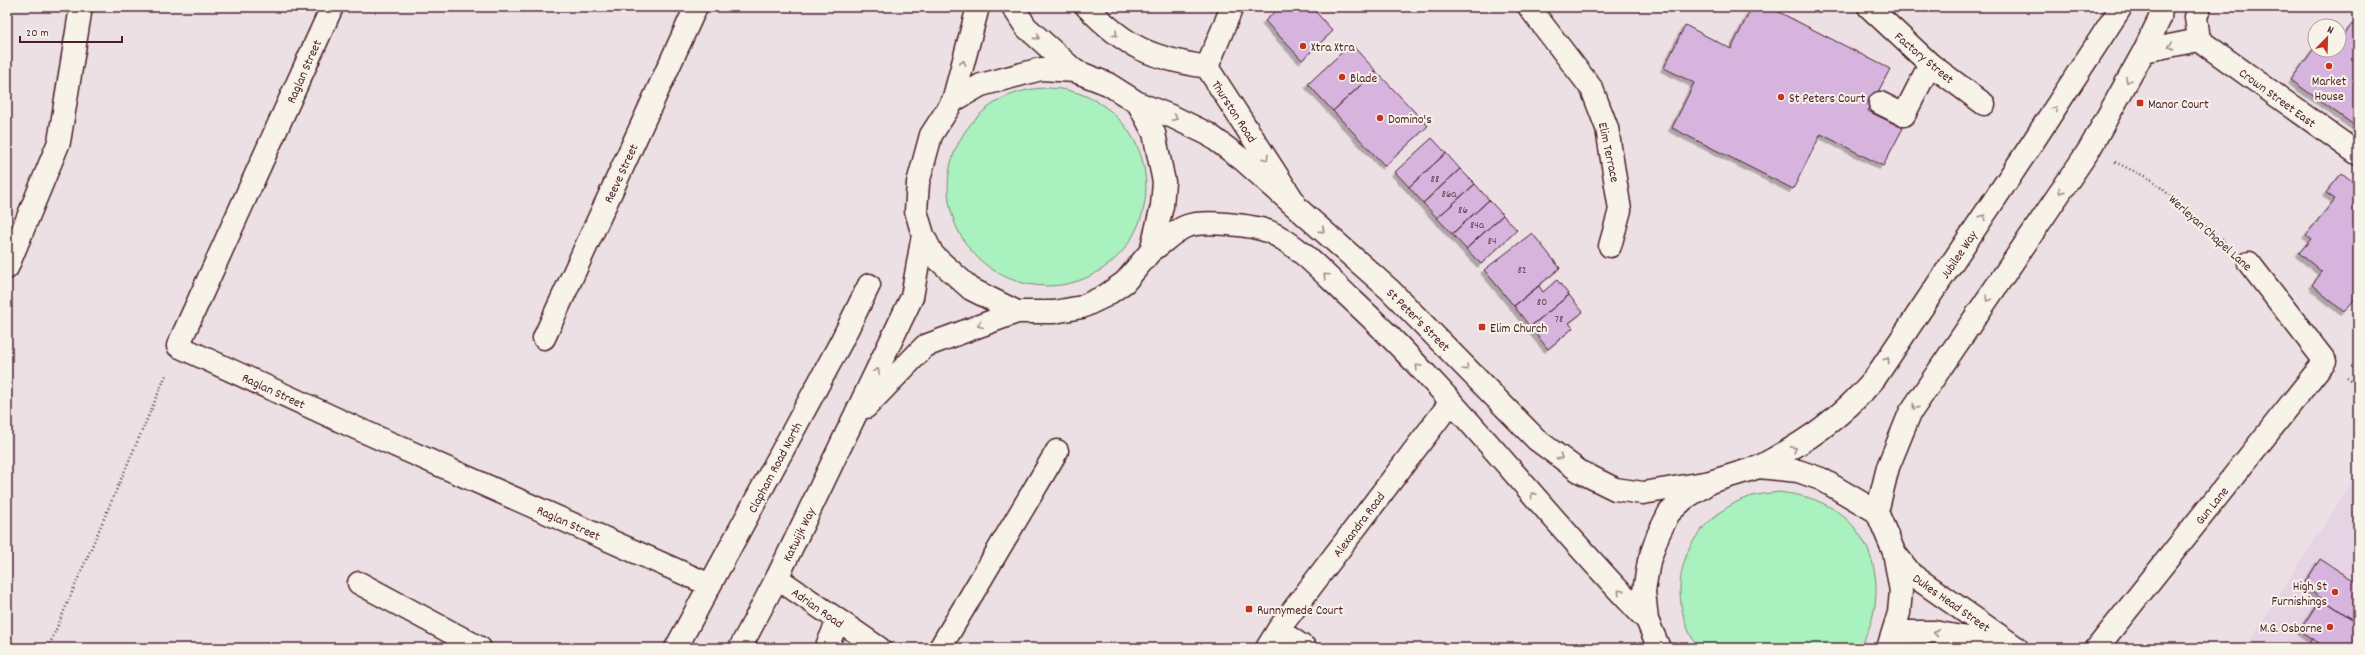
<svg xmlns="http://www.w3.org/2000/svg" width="2365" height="655" font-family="Dekko,sans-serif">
<defs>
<filter id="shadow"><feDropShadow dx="-3.5" dy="3.5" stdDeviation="0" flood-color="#0004"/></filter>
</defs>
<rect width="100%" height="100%" fill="#ede0e5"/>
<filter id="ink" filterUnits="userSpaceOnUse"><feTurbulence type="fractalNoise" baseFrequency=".025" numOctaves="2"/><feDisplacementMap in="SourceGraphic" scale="8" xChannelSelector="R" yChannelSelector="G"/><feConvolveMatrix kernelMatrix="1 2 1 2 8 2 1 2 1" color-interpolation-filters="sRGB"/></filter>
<g filter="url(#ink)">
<!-- built -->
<path fill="#e6d3e3" d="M2358,473V648H2245Z"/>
<!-- green -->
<path fill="#a9f1be" stroke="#7a8874" d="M948 187a99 99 0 1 1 198 0a99 99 0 1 1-198 0Z
M1779,492C1793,494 1807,496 1820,502C1878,527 1891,598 1859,648H1698C1664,596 1679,532 1735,503C1748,495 1764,494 1779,492Z"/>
<!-- building -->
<path fill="#d6b4de" stroke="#4a1f2b" filter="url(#shadow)" d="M1280,7H1317L1314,10L1333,31L1302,60L1265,21Z
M1752,7H1769L1890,69L1868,111L1903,128L1883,166L1821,134L1793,189L1672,128L1694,83L1664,68L1685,25L1731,49Z
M2352,24L2358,28V128L2291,80L2315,47V50H2327L2331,53L2333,50H2339V42Z
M1351,44L1376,71L1333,111L1308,84Z
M1376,71L1428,126L1385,166L1333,111Z
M1432,138L1446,153L1409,187L1395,172Z
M1446,153L1460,169L1423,203L1409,187Z
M1460,169L1475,184L1437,218L1423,203Z
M2342,173L2358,186V295L2344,312L2312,285L2322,272L2299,253L2311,239L2306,235L2335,199L2326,193Z
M1475,184L1489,200L1452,234L1437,218Z
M1489,200L1503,215L1466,249L1452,234Z
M1503,215L1517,230L1481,264L1466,249Z
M1532,233L1560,268L1514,306L1484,270Z
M1557,280L1569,295L1530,327L1514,306L1539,286L1543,292Z
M1569,295L1583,312L1569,323L1573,328L1548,349L1530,327Z
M2320,559L2358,583V623L2303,586Z
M2321,598L2358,623V648H2326L2300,630Z
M2312,639L2326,648H2306Z"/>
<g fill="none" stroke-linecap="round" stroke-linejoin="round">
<!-- minor casing -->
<g stroke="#4a1f2b" stroke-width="25">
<path id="minor" d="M332,7L178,346L356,428L710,585
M1087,7C1127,48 1151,58 1207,67
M1529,7L1592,89L1607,128L1620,210L1610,246
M1869,7L1930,64L1984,104
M2199,40L2358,154
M2199,40L2196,17L2200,7
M2144,51L2199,40
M1207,67L1293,200
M1207,67L1232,7
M1880,103L1904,115L1930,64
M7,268L59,142L81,7
M544,338L696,7
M1894,552L1911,574L2017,648
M777,578L879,648
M359,583L480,648
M1278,630L1305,648
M676,648L841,342L869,285
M826,648L838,621
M940,648L1057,451
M1267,648L1278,630L1451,402
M1889,648L1907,632H1934L2010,646
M2097,648L2325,361L2249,263"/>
</g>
<!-- major casing -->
<g stroke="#4a1f2b" stroke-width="25">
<path id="major" d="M1013,7L1026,27L1075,71
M953,101L978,7"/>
</g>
<!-- highway casing -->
<g stroke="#4a1f2b" stroke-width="25">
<path id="highway" d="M1041,69L1075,71L1108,84L1138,103L1154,133L1164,182L1162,206L1151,251L1125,282L1105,296L1082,307L1054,312H1017L971,289L933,255L923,235L916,211L918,183L931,135L953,101L981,85Z
M1138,103L1173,117L1208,134L1243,160L1390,290L1537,440L1579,471L1615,489L1643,493L1710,482
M1151,251C1162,244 1175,230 1187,226C1205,220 1253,225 1270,232C1300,246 1324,274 1348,296C1456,396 1544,515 1647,620
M866,407L925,346L1017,312
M1759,467C1804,443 1842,418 1875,378L2031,145L2121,7
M1877,512L1888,467L1910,413L2089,150L2144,51L2160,18L2161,7
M740,648L777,578L912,297L923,235
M1659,648L1647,620L1644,591L1649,561L1658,535L1669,513L1684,499L1710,482L1759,467L1798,471L1821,479L1877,512L1894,552L1901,591L1899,613L1888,648"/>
</g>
<!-- path -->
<path stroke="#4a1f2b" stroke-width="2.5" stroke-dasharray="1 3" stroke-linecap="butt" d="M2115,162L2152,180L2227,245
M2347,378L2358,386
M48,648L167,373"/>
<!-- minor -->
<use href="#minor" stroke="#f7f3e8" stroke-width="22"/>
<!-- major -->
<use href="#major" stroke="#f7f3e8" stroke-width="22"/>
<!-- highway -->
<use href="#highway" stroke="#f7f3e8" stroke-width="22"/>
</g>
<!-- one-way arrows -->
<defs><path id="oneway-chevron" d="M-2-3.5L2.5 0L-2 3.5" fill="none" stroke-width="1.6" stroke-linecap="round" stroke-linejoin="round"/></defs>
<g stroke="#a0898a">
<use href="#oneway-chevron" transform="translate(1115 34) rotate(42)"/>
<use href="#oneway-chevron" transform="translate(1037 37) rotate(40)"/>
<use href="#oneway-chevron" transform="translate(2171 46) rotate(168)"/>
<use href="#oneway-chevron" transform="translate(963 63) rotate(-76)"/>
<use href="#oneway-chevron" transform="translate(2128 80) rotate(118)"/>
<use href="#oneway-chevron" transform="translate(2055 109) rotate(-58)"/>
<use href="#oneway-chevron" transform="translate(1175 118) rotate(24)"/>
<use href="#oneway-chevron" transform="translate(1266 158) rotate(57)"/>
<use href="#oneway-chevron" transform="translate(2061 191) rotate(124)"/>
<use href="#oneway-chevron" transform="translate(1983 217) rotate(-56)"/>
<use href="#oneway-chevron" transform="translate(1322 230) rotate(41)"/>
<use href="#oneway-chevron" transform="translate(1326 276) rotate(-137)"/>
<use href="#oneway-chevron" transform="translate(1988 299) rotate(124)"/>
<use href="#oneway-chevron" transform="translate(980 325) rotate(159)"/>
<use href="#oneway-chevron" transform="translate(1887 360) rotate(-56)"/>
<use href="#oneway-chevron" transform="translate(1418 367) rotate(-134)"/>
<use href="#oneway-chevron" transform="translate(1466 368) rotate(46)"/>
<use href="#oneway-chevron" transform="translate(877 371) rotate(-65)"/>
<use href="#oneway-chevron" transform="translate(1915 407) rotate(124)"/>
<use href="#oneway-chevron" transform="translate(1794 449) rotate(-28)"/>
<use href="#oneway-chevron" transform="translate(1560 457) rotate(37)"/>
<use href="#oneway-chevron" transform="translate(1533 495) rotate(-131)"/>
<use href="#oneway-chevron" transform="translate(1620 592) rotate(-134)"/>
<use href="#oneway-chevron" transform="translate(1936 633) rotate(-174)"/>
</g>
</g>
<!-- markers -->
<g fill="#c8321e" stroke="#f7f3e8" stroke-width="1.5">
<circle cx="1303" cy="46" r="4"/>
<circle cx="2329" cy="66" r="4"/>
<circle cx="1342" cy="77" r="4"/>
<circle cx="1781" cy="97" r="4"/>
<rect x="2136" y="99" width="8" height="8" rx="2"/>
<circle cx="1380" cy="118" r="4"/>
<rect x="1478" y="323" width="8" height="8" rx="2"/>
<circle cx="2335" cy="592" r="4"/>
<rect x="1245" y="605" width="8" height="8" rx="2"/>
<circle cx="2330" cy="627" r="4"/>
</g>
<g text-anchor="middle" stroke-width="4" stroke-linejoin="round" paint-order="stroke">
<!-- number labels -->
<g font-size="11" fill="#6d4458">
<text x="1435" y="182">88</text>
<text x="1449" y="197">86a</text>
<text x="1463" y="213">86</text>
<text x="1477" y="228">84a</text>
<text x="1492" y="244">84</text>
<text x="1522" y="273">82</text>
<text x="1542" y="305">80</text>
<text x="1559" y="322">78</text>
</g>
<!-- poi labels -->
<g font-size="13" fill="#4a1f2b" stroke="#f7f3e8" text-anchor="start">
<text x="1311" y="51">Xtra Xtra</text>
<text x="1350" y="82">Blade</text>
<text x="2329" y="85" text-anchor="middle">Market<tspan x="2329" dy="15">House</tspan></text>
<text x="1789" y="102">St Peters Court</text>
<text x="2148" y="108">Manor Court</text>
<text x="1388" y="123">Domino's</text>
<text x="1490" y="332">Elim Church</text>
<text x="2327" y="590" text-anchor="end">High St<tspan x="2327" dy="15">Furnishings</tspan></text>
<text x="1257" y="614">Runnymede Court</text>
<text x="2322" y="632" text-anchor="end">M.G. Osborne</text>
</g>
<!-- street labels -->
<g font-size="13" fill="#4a1f2b" stroke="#f7f3e8">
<text transform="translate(1925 57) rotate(40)" y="5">Factory Street</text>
<text transform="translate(303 71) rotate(-66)" y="5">Raglan Street</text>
<text transform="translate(2278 97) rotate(36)" y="5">Crown Street East</text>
<text transform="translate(1235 111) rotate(57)" y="5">Thurston Road</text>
<text transform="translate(1610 152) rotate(78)" y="5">Elim Terrace</text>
<text transform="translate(620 173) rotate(-65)" y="5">Reeve Street</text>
<text transform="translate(2211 232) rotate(42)" y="5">Werleyan Chapel Lane</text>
<text transform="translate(1958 254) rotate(-56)" y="5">Jubilee Way</text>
<text transform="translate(1419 319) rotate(45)" y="5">St Peter's Street</text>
<text transform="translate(274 390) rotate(25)" y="5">Raglan Street</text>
<text transform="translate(774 467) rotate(-62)" y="5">Clapham Road North</text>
<text transform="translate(2211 505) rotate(-51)" y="5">Gun Lane</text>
<text transform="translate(569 522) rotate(24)" y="5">Raglan Street</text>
<text transform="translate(1358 524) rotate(-53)" y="5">Alexandra Road</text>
<text transform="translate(798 534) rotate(-64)" y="5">Katwijk Way</text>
<text transform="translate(1952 602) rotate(35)" y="5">Dukes Head Street</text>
<text transform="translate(818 607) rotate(35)" y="5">Adrian Road</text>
</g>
</g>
<!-- margin -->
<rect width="2365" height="655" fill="none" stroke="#f7f3e8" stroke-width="24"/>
<rect x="12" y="12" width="2341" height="631" fill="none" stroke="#4a1f2b" stroke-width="1.5" filter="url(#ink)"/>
<!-- north arrow -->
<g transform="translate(2327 38) rotate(23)"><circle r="19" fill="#f7f3e8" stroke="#b29e9c"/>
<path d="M0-3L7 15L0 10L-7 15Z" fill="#c8321e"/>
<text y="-6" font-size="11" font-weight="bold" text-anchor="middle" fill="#4a1f2b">N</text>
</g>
<!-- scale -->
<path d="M20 36v6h102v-6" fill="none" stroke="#4a1f2b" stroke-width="2"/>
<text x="26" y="36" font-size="12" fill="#4a1f2b" stroke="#f7f3e8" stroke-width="3" paint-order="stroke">20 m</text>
</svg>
